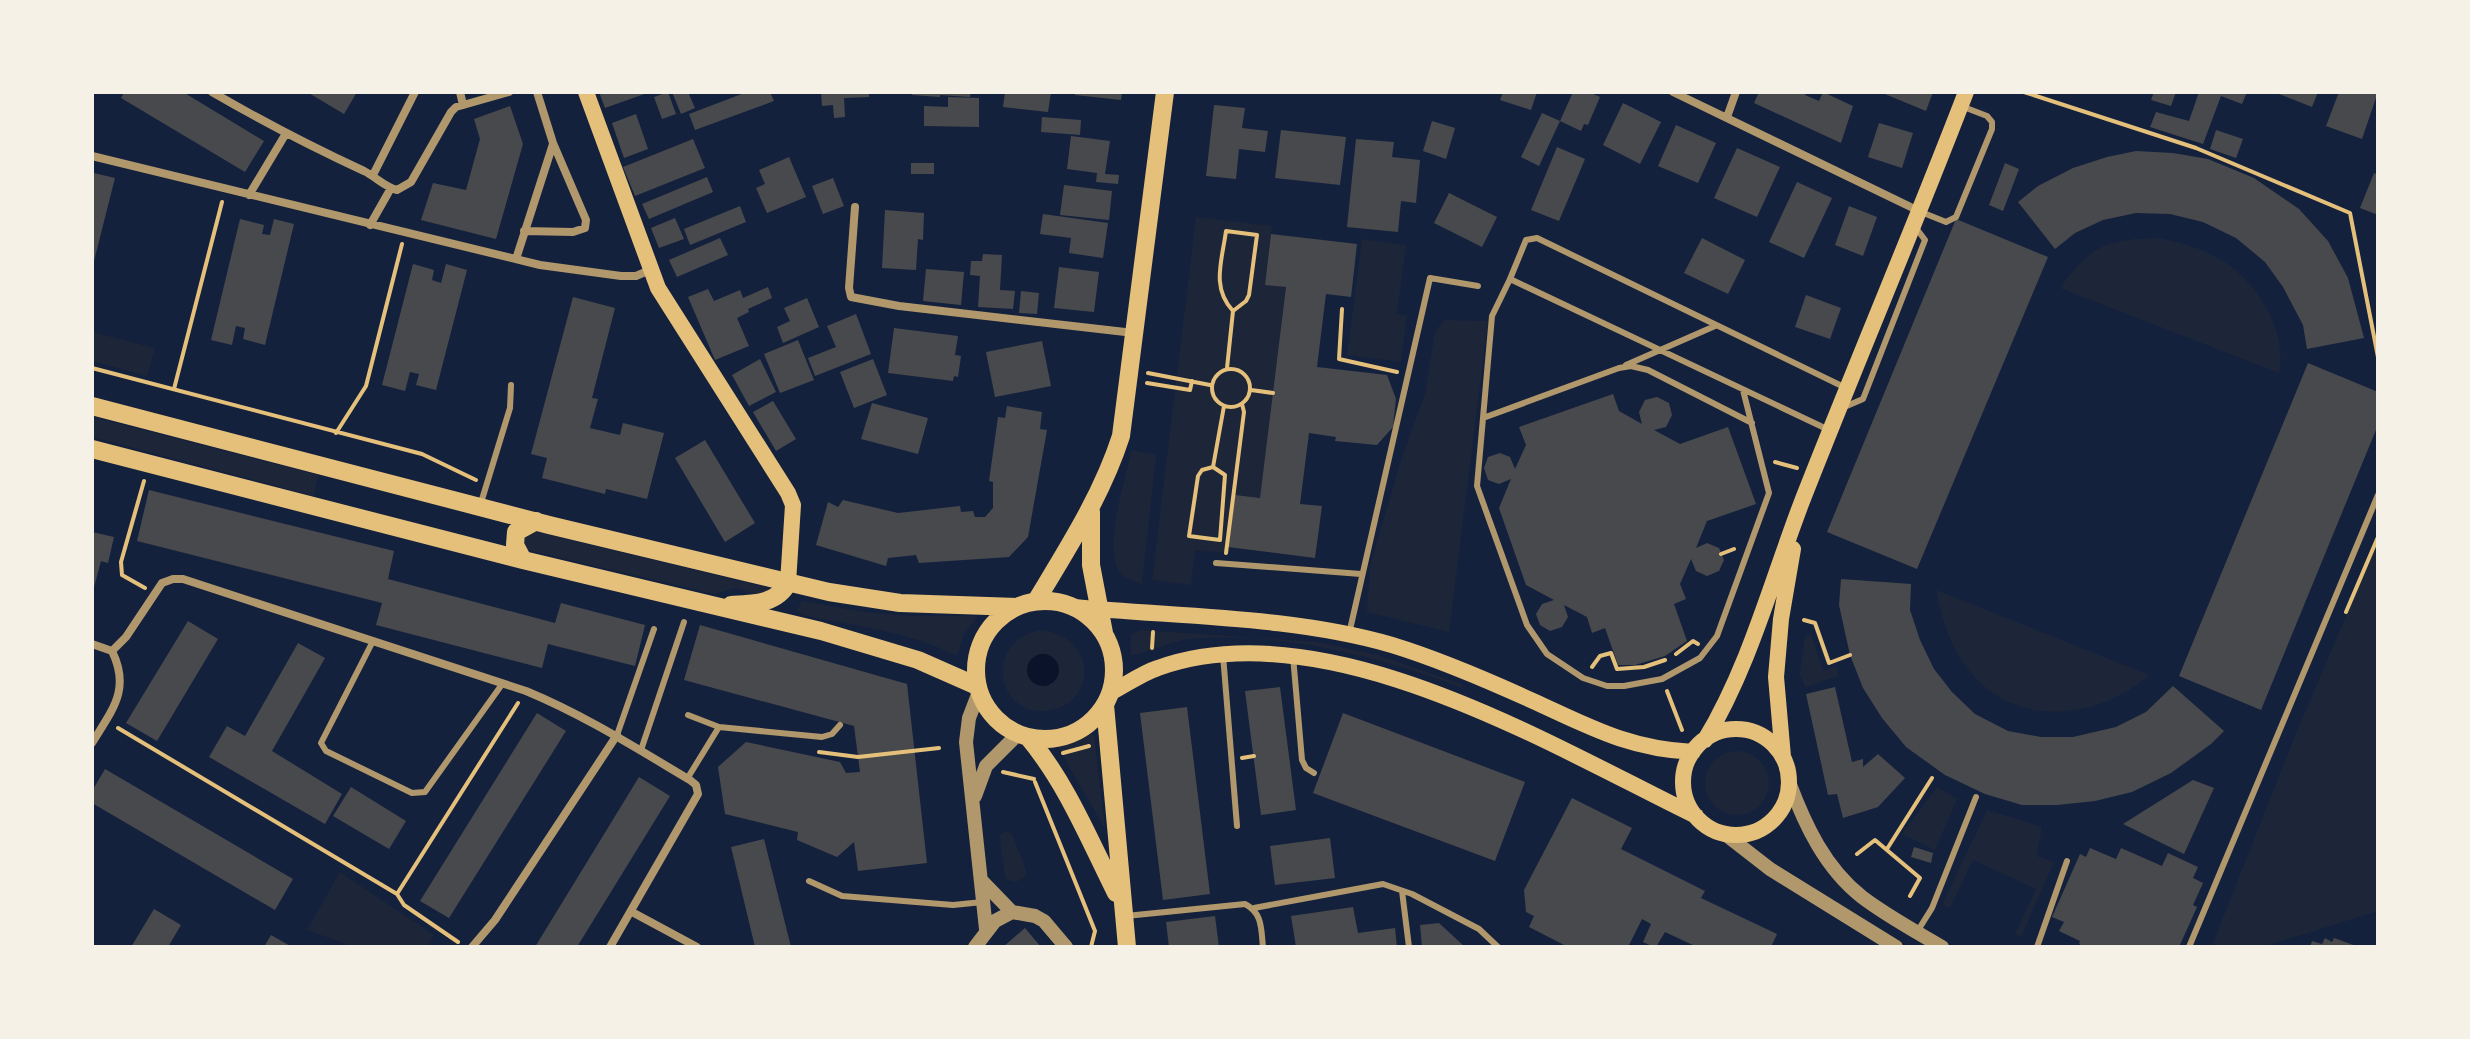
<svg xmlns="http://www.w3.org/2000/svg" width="2470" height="1039" font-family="'DM Sans',sans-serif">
<rect width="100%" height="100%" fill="#14213d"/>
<!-- green -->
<path fill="#1d2539" d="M1196,217L1272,226L1265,284L1286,287L1260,498L1235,495L1227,553L1195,550L1191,585L1152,580Z
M2158,238C2181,243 2203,248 2223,261C2258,283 2288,332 2279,373L2060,288C2090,246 2106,239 2158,238Z
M1362,239L1406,245L1397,314L1407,315L1401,362L1347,355Z
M1444,320L1488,321L1449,632L1367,612L1370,566L1401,460L1425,394L1435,332Z
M92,332L155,348L147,376L92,361Z
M92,417L318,475L314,496L92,437Z
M1132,450L1156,455L1142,584C1134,581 1125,579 1120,572C1102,550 1126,477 1132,450Z
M534,531L772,589L761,595L734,588L715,594L527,550L523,544L524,538Z
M2378,541V911L2263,947H2217L2213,943L2295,736Z
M1936,590L2149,675C2100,719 2018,729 1972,674C1951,650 1942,620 1936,590Z
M802,601L864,612L910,616H975L976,619L964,634L957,656C908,631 856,626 802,615L797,610Z
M1040,630C1071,632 1096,660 1079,691C1074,700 1065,707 1055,709C1001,726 978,644 1040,630Z
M1140,630L1316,642L1378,655L1463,685L1461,687C1376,656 1282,631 1190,639C1170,641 1146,654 1131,655V635Z
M1811,634L1823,671L1836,666L1839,676L1805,687L1800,674L1805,637Z
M1090,734L1094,735L1105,829L1058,747L1060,744Z
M1705 783a32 32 0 1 1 64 0a32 32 0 1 1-64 0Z
M1937,787L1957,799L1935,850L1902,834Z
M1987,810L2042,827L2037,856L2054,862L2021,937L2015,934L2036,889L1973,860L1950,908L1942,905Z
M1005,831L1012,834L1026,870V876L1016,882L1007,880L1005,875L1000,839V835Z
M340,872L434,935L426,947H354L307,930Z"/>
<!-- water -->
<path fill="#0b132b" d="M1027 670a16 16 0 1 1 32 0a16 16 0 1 1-32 0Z"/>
<!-- building -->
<path fill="#48494c" d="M124,92H183L264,141L245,172L121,98Z
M307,92H357L344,114Z
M599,92H650L605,108Z
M668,92L676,114L662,119L654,97Z
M672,92H688L695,108L681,114Z
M747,92H770L774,101L695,130L689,114Z
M821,92H869V97L844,98L845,117L834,118L833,105L822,106Z
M912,92H971L970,97L940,95V97L912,95Z
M1005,92H1051L1048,112L1003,107Z
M1075,92H1122L1121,100L1075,95Z
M1503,92H1537L1531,110L1500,100Z
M1573,92H1589L1600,97L1588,125L1584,124L1581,131L1560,121L1539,166L1521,157L1542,113L1560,121Z
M1759,92H1807L1805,95L1819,101L1823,92L1853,106L1841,143L1754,103Z
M1880,92H1933L1926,111Z
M2154,92H2176L2171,106L2151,100Z
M2199,92H2247L2242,104L2221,96L2203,144L2150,127L2156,112L2189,121Z
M2274,92H2318L2312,107Z
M2339,92H2378L2362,139L2326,126Z
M948,97L979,98V127L924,126V106L948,107Z
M1623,103L1661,122L1640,164L1603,145Z
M1214,105L1245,108L1242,128L1268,131L1265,152L1239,149L1236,179L1206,176Z
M510,106L523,144L496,239L421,220L433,183L466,190L480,139L474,119Z
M636,114L648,149L624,158L612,123Z
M1042,117L1081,120L1080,135L1041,132Z
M1432,121L1455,128L1446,159L1423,151Z
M1879,123L1913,133L1902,168L1868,157Z
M1676,125L1716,143L1698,183L1658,166Z
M1281,130L1346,137L1340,185L1275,178Z
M2216,130L2243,139L2236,158L2210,149Z
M1071,136L1110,141L1105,174L1119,175L1118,184L1096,182L1097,173L1067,169Z
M693,139L705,168L635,196L623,167Z
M1356,139L1394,142L1392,157L1420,160L1416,203L1401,201L1398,232L1347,227Z
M1557,147L1585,159L1559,221L1531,210Z
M1737,148L1780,167L1757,217L1714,198Z
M2136,151L2173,153L2208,159L2254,178L2299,209L2328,241L2348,278L2364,338L2307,349L2303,325L2283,287L2265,262L2236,238L2203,222L2170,214L2136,213L2103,220L2075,233L2055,249L2018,202L2038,186L2073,168L2107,157Z
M789,157L806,197L767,213L756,188L765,184L759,170Z
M911,163H934V174H911Z
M2005,163L2019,169L2003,211L1989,205Z
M94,173L115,178L93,265L92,181Z
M2374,173L2378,175V215L2360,208Z
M707,177L713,192L649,219L642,204Z
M833,178L844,206L823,214L812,186Z
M1797,182L1832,198L1804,258L1769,242Z
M1064,185L1112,191L1109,220L1060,215Z
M1449,193L1497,217L1482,247L1434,223Z
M740,206L746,222L690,245L684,229Z
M1849,206L1877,217L1863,256L1835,245Z
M885,210L924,213L923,240L918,239L916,270L882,268Z
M1043,214L1108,223L1103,258L1069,253L1071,238L1040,234Z
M675,218L684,239L659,248L651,228Z
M240,219L264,225L262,234L270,235L274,219L294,224L265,345L243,339L245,328L236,326L232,345L211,340Z
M1956,219L2048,257L1917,569L1827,532Z
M1271,234L1357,244L1351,297L1326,294L1317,367L1387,375L1396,399L1393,427L1377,445L1335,441L1336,437L1309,433L1300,504L1322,506L1315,558L1228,547L1235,495L1260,498L1286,287L1265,285Z
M720,238L728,255L677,277L669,260Z
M1702,238L1745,260L1728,294L1684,273Z
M983,254L1002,255L1000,290L1015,291L1013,309L978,307L980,276L970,275L971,261H982Z
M413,264L434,270L432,280L441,283L446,264L467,270L436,390L416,385L419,374L410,372L405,391L382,385Z
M1059,267L1099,272L1094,312L1054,308Z
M926,269L964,272L961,305L923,301Z
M768,287L772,298L748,309L749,312L737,318L749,346L715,360L688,297L708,289L714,301L740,290L743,298Z
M1021,291L1039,293L1037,314L1019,313Z
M1806,295L1841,308L1830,339L1795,327Z
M573,297L615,308L592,398L598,399L590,428L620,435L623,423L664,433L647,499L606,489L605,494L542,478L547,458L531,454Z
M807,298L819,327L783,343L777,327L790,321L784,308Z
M856,314L871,354L815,376L808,358L836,347L827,326Z
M894,328L958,336L955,355L961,356L958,377L954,376L953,381L888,373Z
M798,340L814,380L780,393L764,354Z
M1042,341L1051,386L995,397L986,352Z
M760,359L776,392L749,406L732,375Z
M873,359L887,395L854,408L840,372Z
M2308,363L2378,392V425L2261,710L2179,676Z
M1613,394L1619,411L1642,424L1639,412L1645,400L1657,397L1669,403L1672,415L1666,427L1654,430L1680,444L1728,427L1756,504L1707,521L1696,548L1707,543L1719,548L1724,560L1719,571L1707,576L1696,571L1691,559L1680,584L1686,599L1674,604L1687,641L1665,656L1635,665H1618L1605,628L1592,633L1587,617L1564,605L1568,617L1562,627L1550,631L1540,625L1536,614L1542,604L1554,600L1526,585L1499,508L1511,479L1499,484L1488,480L1484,468L1488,457L1500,453L1510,457L1515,469L1526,445L1519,427Z
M773,401L796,439L776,451L753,412Z
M872,403L928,418L918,454L861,439Z
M1007,406L1042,412L1040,429L1047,430L1028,537L1009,557L919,563L916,555L888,558L886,566L816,545L828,502L838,507L843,500L898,513L960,506L961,512L973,511L975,517H985L993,508V482L989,481L998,417L1005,418Z
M705,440L755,523L725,542L675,458Z
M149,490L394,551L388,579L555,623L561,603L645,625L635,666L548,644L542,668L376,625L382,603L137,541Z
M92,532L114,537L108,563L101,561L93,591Z
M1841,579L1911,584L1910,610L1920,640L1934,669L1952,692L1975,714L2008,731L2041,737H2073L2116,727L2146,712L2173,686L2224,731L2211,744L2171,773L2132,792L2095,801L2057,805H2022L1985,794L1945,775L1906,747L1882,718L1863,688L1850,655L1839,605Z
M188,621L218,639L157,741L126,723Z
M700,625L907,684L927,863L858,871L854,842L837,857L797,840L798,832L725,814L718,767L746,742L840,762L846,773L860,772L854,726L684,680Z
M298,643L325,658L272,751L342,794L325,824L209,757L227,726L245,736Z
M1280,687L1296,810L1261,815L1245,691Z
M1835,687L1852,762L1863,759V767L1878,754L1905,778L1878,807L1843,818L1837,794L1828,795L1806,694Z
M1187,707L1210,894L1163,900L1140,713Z
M537,713L566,731L449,918L420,901Z
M1343,713L1525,782L1495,861L1313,793Z
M105,769L293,879L275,910L92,803V791Z
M639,777L670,796L577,947H535Z
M2193,780L2214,788L2184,854L2123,824Z
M351,787L406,821L389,849L333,816Z
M1572,798L1632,828L1621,849L1705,891L1701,898L1777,934L1771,947H1697L1665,932L1656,947H1654L1643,942L1651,924L1642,919L1628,947L1609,945L1608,947H1568L1529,927L1534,916L1526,912L1524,890Z
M1330,838L1335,878L1275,885L1270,846Z
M764,839L791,947H755L731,847Z
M1914,847L1933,853L1931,863L1911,857Z
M2090,848L2116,859L2121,848L2162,866L2168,853L2198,867L2193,878L2203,883L2193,905L2197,907L2179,947H2085L2079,944L2080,941L2059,931L2064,922L2052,917L2080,854L2086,857Z
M1353,907L1358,933L1395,928L1397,947H1296L1291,916Z
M154,909L181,925L168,947H131Z
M1215,916L1219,947H1169L1166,922Z
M1439,923L1465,947H1422L1420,925Z
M1025,928L1041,947H1003Z
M271,935L292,947H264Z
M2325,938L2332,942L2334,938L2359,947H2310L2312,941L2322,944Z"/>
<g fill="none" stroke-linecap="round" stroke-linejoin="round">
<!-- path -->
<path stroke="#e5c07b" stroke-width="4" d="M2024,92L2196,148L2350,213L2378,357
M1342,309L1339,359L1397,372
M92,368L422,454L476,480
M1227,368L1233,311C1211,287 1222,261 1226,231L1257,235L1249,295L1246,301L1233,311
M1212 388a19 19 0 1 1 38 0a19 19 0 1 1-38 0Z
M1148,373L1210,385
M1147,383L1190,390L1192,381
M174,389L222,202
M1251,390L1273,393
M336,433L366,386L402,244
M1775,462L1797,468
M1213,467L1225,475L1220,540L1189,536L1198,476L1202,470Z
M1213,467L1224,406
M144,481L121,562L122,575L145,588
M1226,553L1244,412L1242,404
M1721,554L1734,549
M2346,612L2378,537
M1804,620L1815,623L1829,663L1850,655
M1152,648L1153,632
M1676,654L1693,641L1698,644
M1592,667L1600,656L1611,653L1617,669L1644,667L1665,660
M1667,691L1682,730
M118,728L397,894L404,905L458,942
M819,752L858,757L939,748
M1063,753L1089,746
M1242,758L1254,756
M1003,772L1034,779
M1035,782L1095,931L1091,947
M1887,849L1932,778
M1857,854L1875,840L1920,878L1910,896
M397,894L518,703"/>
<!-- service -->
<path stroke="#b1986c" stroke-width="6" d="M1921,212L1946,222L1956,217L1992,129V122L1987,116L1961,106
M1510,279L1492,316L1477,486L1527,625L1547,654L1583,678L1607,686H1624L1662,679L1700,658L1717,636L1769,493L1743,390
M1626,365L1715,326
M1842,408L1863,399L1925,240L1916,228
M1483,418L1619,368L1631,366L1648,370L1752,423
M1829,430L1510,279L1526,240L1537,238L1844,387
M480,506L510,408L511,385
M1216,563L1361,574
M1349,634L1430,278L1478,286
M373,641L321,743L326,751L412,793L425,792L503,683
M1223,655L1237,826
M1293,656L1302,760L1306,768L1314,773
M688,715L719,727L822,737L832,734L840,725
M617,735L654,629
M641,750L684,622
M687,779L719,727
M809,881L842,896L953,905L983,902
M1402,891L1409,947
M1254,908L1383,884L1412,894L1479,929L1498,947
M1126,916L1245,904C1263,913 1261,930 1263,947
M1917,932L1932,908L1976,797
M2037,947L2067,861
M2189,947L2378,495"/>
<!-- minor -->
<path stroke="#b1986c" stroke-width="8" d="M212,92C262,121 312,147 364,171C376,177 385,187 397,190L411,182L451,112L456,107L509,92
M460,92L463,105
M1673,92L1919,211
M1727,117L1736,92
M92,156L540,265L621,276H636L650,270
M373,175L415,92
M249,195L285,135
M855,207L849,288L851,297L899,306L1134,333
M370,225L391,188
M524,231L573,232L585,228L586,220L553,143L537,92
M516,259L553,144
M92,644L112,651C131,690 112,710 92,743
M112,651L126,637L162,583L173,579H183L526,691C584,715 636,748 690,780L696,785L698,794L610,947
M632,912L697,947
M472,947L495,920L617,735"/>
<!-- tertiary -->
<path stroke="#b1986c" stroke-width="14" d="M979,692L969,718L966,742L986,929
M1789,782C1805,825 1825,868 1862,897C1887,916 1915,931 1942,947
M975,796L986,766L1018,734
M1725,834L1770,869L1896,947
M981,880L1012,912L1035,916L1044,921L1066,947
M975,947L995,921L1012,912"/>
<!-- secondary -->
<path stroke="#e5c07b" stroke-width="16" d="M586,92L658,288L788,493L793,505L788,583
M1074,607C1178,617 1292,616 1392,645C1441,660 1487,680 1533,701C1590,727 1629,749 1693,752
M1110,693C1126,685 1142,673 1158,668C1325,608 1550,745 1696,816
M1683 782a53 53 0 1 1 106 0a53 53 0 1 1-106 0Z
M1705,740C1749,667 1771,583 1801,504C1855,366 1913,230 1966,92
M1783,757L1776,677L1781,619L1793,549"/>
<!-- primary -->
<path stroke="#e5c07b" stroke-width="18" d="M92,406L549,525L829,592L900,603L1017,607
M92,449L523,560L821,631L918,660L977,686
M1091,512V565L1104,633
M523,560L515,545L516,532L536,521
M976 670a69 69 0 1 1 138 0a69 69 0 1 1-138 0Z
M1036,601C1068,548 1102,495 1121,436L1165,92
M731,605C753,604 777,604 788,583
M1105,705L1127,947
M1028,737C1067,784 1089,839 1116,893"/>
</g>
<!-- border -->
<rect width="2470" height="1039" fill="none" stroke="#f6f1e7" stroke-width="188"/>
</svg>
